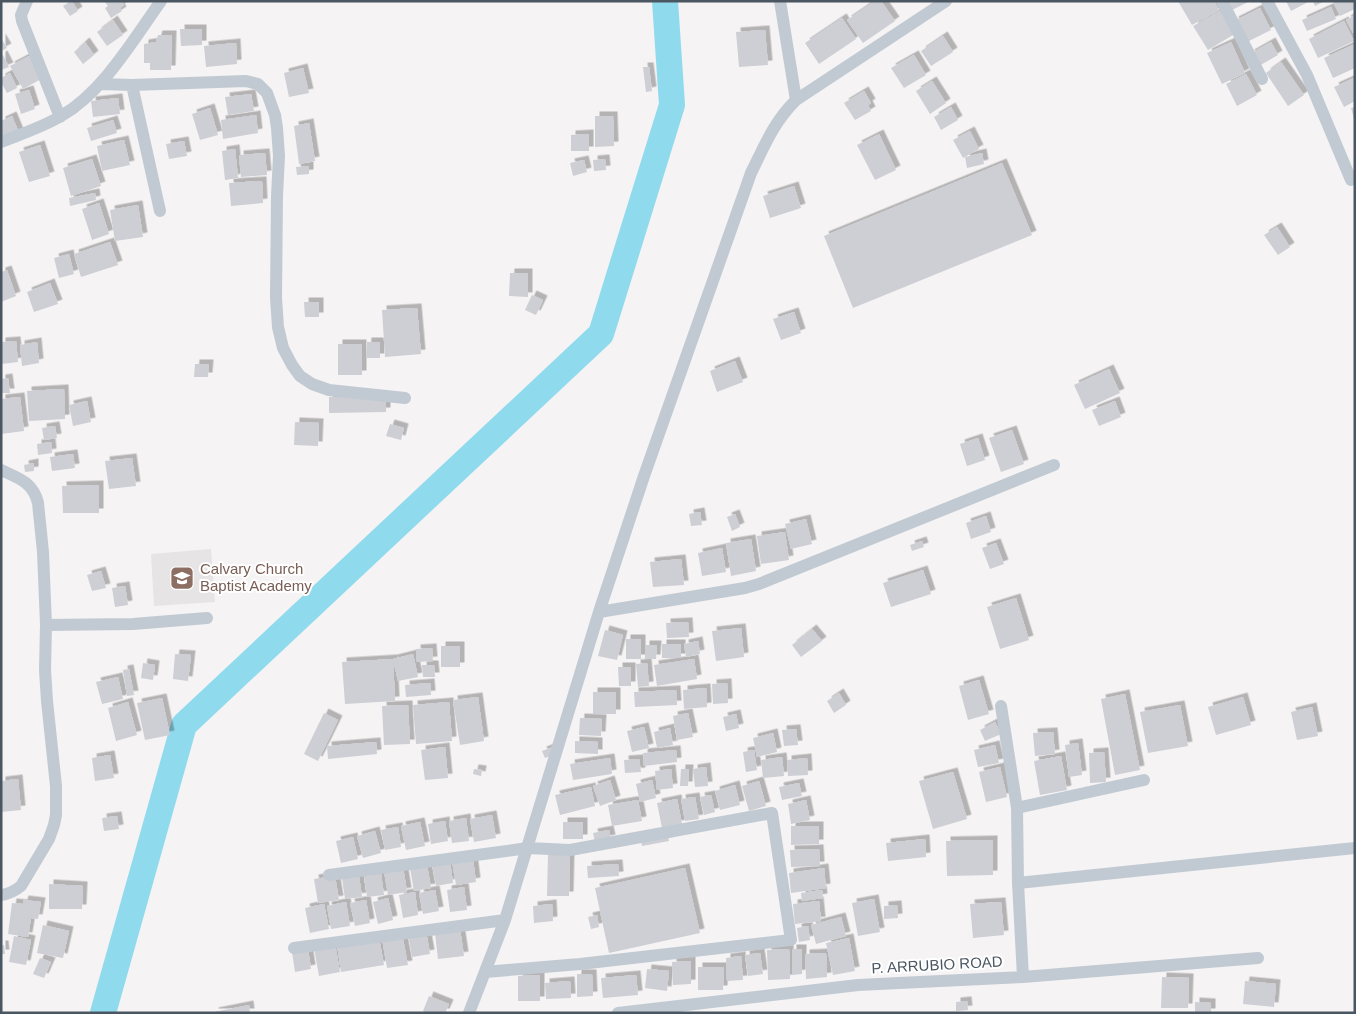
<svg xmlns="http://www.w3.org/2000/svg" width="1356" height="1014" font-family="Arial,sans-serif">
<defs>
<filter id="shadow"><feDropShadow dx="4.5" dy="-4.5" stdDeviation="0" flood-color="#0004"/></filter>
</defs>
<rect width="100%" height="100%" fill="#f5f3f3"/>
<!-- education -->
<path fill="#e6e4e5" d="M211,549L215,602L154,606L151,554Z"/>
<g fill="none" stroke-linecap="round" stroke-linejoin="round">
<!-- river -->
<path stroke="#90daee" stroke-width="26" d="M103,1013L184,725L601,334L672,105L665,1"/>
</g>
<!-- building -->
<path fill="#cdcfd5" filter="url(#shadow)" d="M71,1H72L78,11L70,16L63,6Z
M104,1H122L124,5L120,8L122,11L111,18L105,8L108,6Z
M875,1H881L895,21L863,43L847,20Z
M1178,1H1214L1219,10L1192,25Z
M1228,1H1250L1232,10Z
M1286,1H1310L1291,11Z
M1313,1H1325L1315,6Z
M1333,1H1355V9L1340,16Z
M1331,7L1336,19L1307,31L1302,20Z
M1260,8L1271,30L1245,43L1234,21Z
M1220,11L1233,35L1208,50L1193,26Z
M1355,15V32L1353,33L1346,20Z
M842,18L856,39L819,64L805,43Z
M113,20L123,35L107,46L97,32Z
M1344,21L1354,41L1318,58L1309,39Z
M180,29H202V45L181,46Z
M765,30L768,65L739,67L736,32Z
M158,35H172L171,70H150V63H144V44L156,42Z
M943,36L953,52L931,66L921,51Z
M1,38L7,48L1,51Z
M85,42L94,55L83,64L74,52Z
M1231,42L1245,73L1222,84L1207,53Z
M1271,42L1278,55L1257,67L1250,54Z
M236,43L237,64L206,67L204,46Z
M1355,44V68L1333,78L1324,58Z
M3,55L9,67L1,70V56Z
M31,55L43,78L23,89L10,66Z
M914,55L926,75L904,88L891,68Z
M1281,62L1304,95L1288,106L1266,73Z
M643,67H649L652,91L646,92Z
M303,68L309,93L289,97L284,73Z
M10,73L17,88L7,93L1,82V78Z
M1246,74L1257,95L1237,106L1226,84Z
M1354,78L1355,81V101L1344,107L1334,87Z
M932,81L946,103L930,114L916,91Z
M29,90L35,109L21,114L15,94Z
M864,91L871,103L868,105L871,111L855,120L844,103Z
M251,94L254,111L228,115L225,97Z
M118,98L120,114L93,117L91,101Z
M951,107L958,120L941,130L934,117Z
M1355,107V119H1354L1351,108Z
M210,108L218,135L200,140L192,114Z
M256,115L258,133L223,139L221,120Z
M12,116L19,133L1,140V121Z
M595,116H613L614,146L595,147Z
M113,120L117,133L91,141L87,128Z
M309,123L315,161L299,164L294,126Z
M970,131L979,149L963,158L953,140Z
M589,134V151H571V135Z
M879,134L896,170L875,180L857,145Z
M124,140L130,165L102,171L97,146Z
M184,141L187,156L169,159L166,144Z
M40,145L50,176L29,182L19,152Z
M235,149L238,178L225,180L222,151Z
M265,153L267,175L241,177L239,155Z
M982,153L984,164L967,168L965,157Z
M92,159L101,186L71,196L63,168Z
M605,159L606,170L594,171L593,160Z
M584,160L587,172L573,176L570,163Z
M1002,163L1032,235L853,308L824,236Z
M309,166V174L297,175L296,167Z
M262,181L263,203L231,206L229,183Z
M794,186L801,208L770,218L763,196Z
M95,193L96,200L70,206L69,198Z
M99,203L109,234L92,240L82,209Z
M138,205L143,237L115,241L110,210Z
M1277,227L1290,247L1278,255L1264,235Z
M110,242L118,265L81,277L74,254Z
M69,254L74,274L59,278L54,258Z
M7,270L16,296L1,302V272Z
M510,273H528V297L509,296Z
M50,283L58,304L34,312L27,292Z
M532,295L543,300L536,315L525,310Z
M304,302H319V317H305Z
M417,308L421,354L385,357L382,310Z
M794,312L801,333L781,340L773,319Z
M16,341L18,362L1,364V342Z
M37,342L39,363L22,366L20,345Z
M367,342H380V358H366Z
M338,344H362V375H338Z
M735,361L743,382L717,392L710,371Z
M195,364H209L208,377H194Z
M1109,369L1120,393L1085,409L1074,385Z
M8,378L10,393H1V379Z
M64,389L65,419L29,421L27,391Z
M20,397L24,431L1,434V399Z
M329,397H386V412L329,413Z
M87,401L91,422L73,426L69,405Z
M1115,401L1121,417L1099,426L1092,410Z
M295,422L319,423L318,446L294,445Z
M390,424L404,428L401,440L386,436Z
M55,426L57,438L44,440L42,428Z
M1012,430L1024,464L1001,472L989,438Z
M978,438L985,460L967,466L960,444Z
M51,442L52,453L38,455L37,444Z
M73,454L75,468L52,471L50,457Z
M132,458L136,486L109,489L105,461Z
M34,463V471L25,472L24,465Z
M99,485V513H63L62,486Z
M700,512L702,525L691,526L689,514Z
M735,514L740,527L732,531L727,517Z
M986,516L991,532L971,539L966,523Z
M806,519L812,544L791,549L785,524Z
M785,532L789,560L761,564L757,536Z
M751,539L756,571L731,576L726,543Z
M922,541L924,547L912,551L910,545Z
M996,543L1004,564L990,569L982,548Z
M722,548L726,572L702,576L698,553Z
M681,559L684,585L653,587L650,562Z
M923,570L931,594L891,607L883,583Z
M101,571L106,588L92,591L87,575Z
M125,586L128,605L115,607L112,588Z
M1016,598L1029,640L1000,649L987,607Z
M688,622L689,637L667,638L666,623Z
M741,628L744,657L716,661L712,631Z
M812,629L822,641L801,657L792,645Z
M605,630L623,635L617,660L598,656Z
M626,639H641V659H626Z
M698,641L700,654L686,657L684,644Z
M662,644H681V658H662Z
M645,645H657L656,659H645Z
M441,646H460V667H441Z
M432,648L433,661L417,662L416,649Z
M175,654L191,655L188,681L173,679Z
M413,654L418,677L398,681L393,659Z
M393,659L395,701L345,704L342,662Z
M694,659L697,679L657,686L654,665Z
M143,663L155,665L153,680L141,678Z
M647,663L649,686L638,687L636,664Z
M422,665H434L435,677H423Z
M618,667H631V686H619Z
M129,669L134,695L127,696L123,670Z
M118,677L123,699L102,704L96,682Z
M979,680L989,714L968,720L959,686Z
M430,683L431,695L406,697L405,685Z
M727,683L728,703L713,704L712,684Z
M706,688L707,707L684,709L683,690Z
M676,690L677,705L635,707L634,692Z
M593,692H616V714H593Z
M839,693L846,705L834,713L827,701Z
M1125,694L1140,770L1115,775L1101,699Z
M478,697L484,741L460,745L453,700Z
M1243,697L1251,725L1216,735L1208,707Z
M162,698L170,735L145,740L137,703Z
M128,702L137,735L116,741L108,708Z
M449,702L452,741L416,744L413,705Z
M408,705L410,744L384,745L382,706Z
M1180,705L1188,746L1148,753L1140,712Z
M1312,707L1318,736L1297,740L1291,712Z
M324,713L338,720L318,761L304,754Z
M688,713L693,737L677,740L673,716Z
M736,714L739,728L726,731L723,717Z
M580,718L602,719L601,736L579,735Z
M995,722L1001,734L985,741L980,730Z
M644,727L649,748L632,752L627,731Z
M670,728L673,745L657,748L654,732Z
M796,729L798,745L784,746L782,730Z
M1053,732L1055,754L1035,756L1033,733Z
M773,733L777,752L757,757L753,738Z
M575,741L598,742V754L575,753Z
M376,742L377,754L328,759L327,746Z
M1078,743L1082,775L1069,777L1065,745Z
M995,745L999,763L978,767L974,750Z
M445,747L448,778L425,780L421,750Z
M553,747L556,754L545,758L542,751Z
M676,750L677,762L644,766L643,753Z
M754,750L757,770L746,772L743,752Z
M1104,752L1106,782L1090,783L1089,753Z
M110,755L114,778L95,781L92,758Z
M1061,756L1067,790L1040,795L1034,761Z
M782,757L784,776L763,778L761,760Z
M610,758L612,774L573,780L570,764Z
M807,758L808,775L788,776L787,760Z
M639,759L641,772L625,773L624,760Z
M706,767L708,786L695,787L693,769Z
M1000,767L1007,797L986,802L979,772Z
M474,769L482,770L481,776L473,774Z
M671,769L673,788L657,790L655,771Z
M681,769H689L688,786H680Z
M953,772L967,819L933,829L919,781Z
M18,779L21,810L1,812V781Z
M610,780L616,800L600,806L593,786Z
M652,780L656,798L640,802L636,784Z
M759,781L766,806L749,811L742,786Z
M799,783L802,796L782,800L779,787Z
M735,785L740,805L720,810L715,791Z
M591,787L595,806L560,815L555,795Z
M711,795L715,812L704,815L700,797Z
M695,797L699,819L685,821L681,799Z
M677,799L682,824L662,828L657,803Z
M638,800L642,821L612,826L608,805Z
M806,800L810,820L791,824L788,804Z
M492,815L496,838L474,842L470,819Z
M117,816L119,829L104,831L102,818Z
M466,818L469,841L452,843L449,821Z
M445,821L448,841L431,844L428,824Z
M420,822L425,846L406,850L401,826Z
M563,822H583V839H563Z
M791,826H819V844L791,845Z
M398,827L401,847L385,850L381,830Z
M609,830L611,839L595,842L593,833Z
M375,831L381,853L363,858L357,836Z
M668,836L669,841L642,846L641,841Z
M353,837L358,859L341,863L336,841Z
M925,839L926,857L888,861L886,843Z
M993,840V875L947,876L946,841Z
M819,849L820,866L791,867L790,850Z
M548,854H570L569,896H547Z
M473,859L476,882L456,885L452,861Z
M450,861L453,883L436,886L432,864Z
M618,864L619,876L588,878L587,866Z
M427,865L431,888L414,891L410,868Z
M403,867L407,892L388,895L384,871Z
M685,868L700,933L609,953L595,888Z
M824,868L826,888L791,893L789,873Z
M381,874L384,895L367,897L364,876Z
M335,876L339,900L318,903L314,879Z
M359,876L362,897L345,899L342,878Z
M49,884L83,886L82,909H49Z
M464,887L467,910L450,912L447,890Z
M435,890L439,911L423,914L419,893Z
M822,890L823,898L802,901L801,893Z
M415,892L418,915L403,918L399,895Z
M388,898L393,920L378,924L373,902Z
M874,899L880,932L858,936L852,903Z
M24,900L41,902L38,919L31,918L28,937L8,934L12,903L23,904Z
M366,900L370,923L355,926L350,903Z
M819,901L821,921L795,924L793,904Z
M346,902L350,926L331,929L327,906Z
M1001,902L1004,935L973,938L970,904Z
M324,904L329,929L310,933L305,908Z
M552,904L553,921L534,923L533,906Z
M897,905L898,918L884,919V906Z
M597,915L599,927L591,929L588,917Z
M841,917L846,936L816,944L811,925Z
M43,925L69,931L63,958L37,953Z
M808,926L810,940L799,942L797,928Z
M460,929L464,956L438,959L435,933Z
M426,931L430,954L412,957L408,934Z
M402,934L408,965L387,968L382,938Z
M14,936L31,940L26,965L9,962Z
M379,938L384,965L341,972L337,944Z
M849,938L855,971L833,975L826,943Z
M335,944L340,972L319,976L314,948Z
M1,945H4L5,954H1Z
M308,949L311,969L295,972L292,952Z
M789,949L790,979L768,980L767,950Z
M792,949H802V974L792,975Z
M760,953L763,974L748,976L745,955Z
M826,953L827,977L806,979L805,954Z
M741,956L743,980L727,981L726,958Z
M40,958L51,962L44,978L33,974Z
M691,961V984L673,985L672,962Z
M698,967H724L723,990H698Z
M647,969L669,971L667,991L645,988Z
M577,974H592L593,996L577,997Z
M540,975V1001H518V976Z
M636,975L638,995L603,998L601,978Z
M1162,977L1189,978L1188,1008H1161Z
M570,981L571,998L546,999L545,983Z
M1245,981L1276,984L1274,1007L1243,1004Z
M429,996L449,1004L445,1013H428L423,1011Z
M967,1001L968,1010L956,1011V1002Z
M1195,1002L1211,1003V1013H1195Z
M249,1005L250,1013H214V1012Z"/>
<g fill="none" stroke-linecap="round" stroke-linejoin="round">
<!-- minor -->
<path stroke="#c1cad2" stroke-width="12" d="M27,1L21,15L22,21L60,117
M780,1L796,100
M1222,1L1262,79
M1267,1L1307,75L1351,180
M101,84L132,85L246,81L258,84L267,93L275,115L277,128L279,156L277,196L276,298L278,327L283,348L292,365L300,376L312,384L329,390L405,398
M132,85L160,211
M1,142C21,134 43,127 61,116C103,92 133,40 161,1
M1,470C18,478 33,482 38,503L43,552L46,625L45,670L47,701L56,786V815L54,825L49,839L21,886C15,891 9,894 1,895
M599,612L745,588L759,584L1054,465
M46,625L133,624L207,618
M1001,706L1017,808L1018,883L1023,977
M1017,808L1144,780
M329,875L528,848L570,850L772,813L791,940L580,964L485,972
M1018,883L1355,848
M294,948L505,920
M469,1013L505,920L599,612L644,476L751,173C765,145 773,123 796,100L946,1
M618,1013L858,985L1023,977L1258,958"/>
</g>
<!-- icons -->
<defs>
<g id="school-square" transform="scale(1.25)"><rect x="-9" y="-9" width="18" height="18" rx="4" fill="#8d6e63" stroke="#fff"/><path d="M0-5L7-2L0 1L-7-2ZM-4 1L0 2.5L4 1V4Q0 6-4 4Z" fill="#fff"/></g>
</defs>
<g fill-rule="evenodd">
<use href="#school-square" x="182" y="578"/>
</g>
<g text-anchor="middle" stroke-width="4" stroke-linejoin="round" paint-order="stroke">
<!-- education labels -->
<g font-size="15" fill="#785e54" stroke="#fff" text-anchor="start">
<text x="200" y="574">Calvary Church<tspan x="200" dy="17">Baptist Academy</tspan></text>
</g>
<!-- street labels -->
<g font-size="15" fill="#4a5661" stroke="#fff">
<text transform="translate(937 965) rotate(-3)" y="5">P. ARRUBIO ROAD</text>
</g>
</g>
<!-- border -->
<rect width="1356" height="1014" fill="none" stroke="#4a5661" stroke-width="5"/>
</svg>
